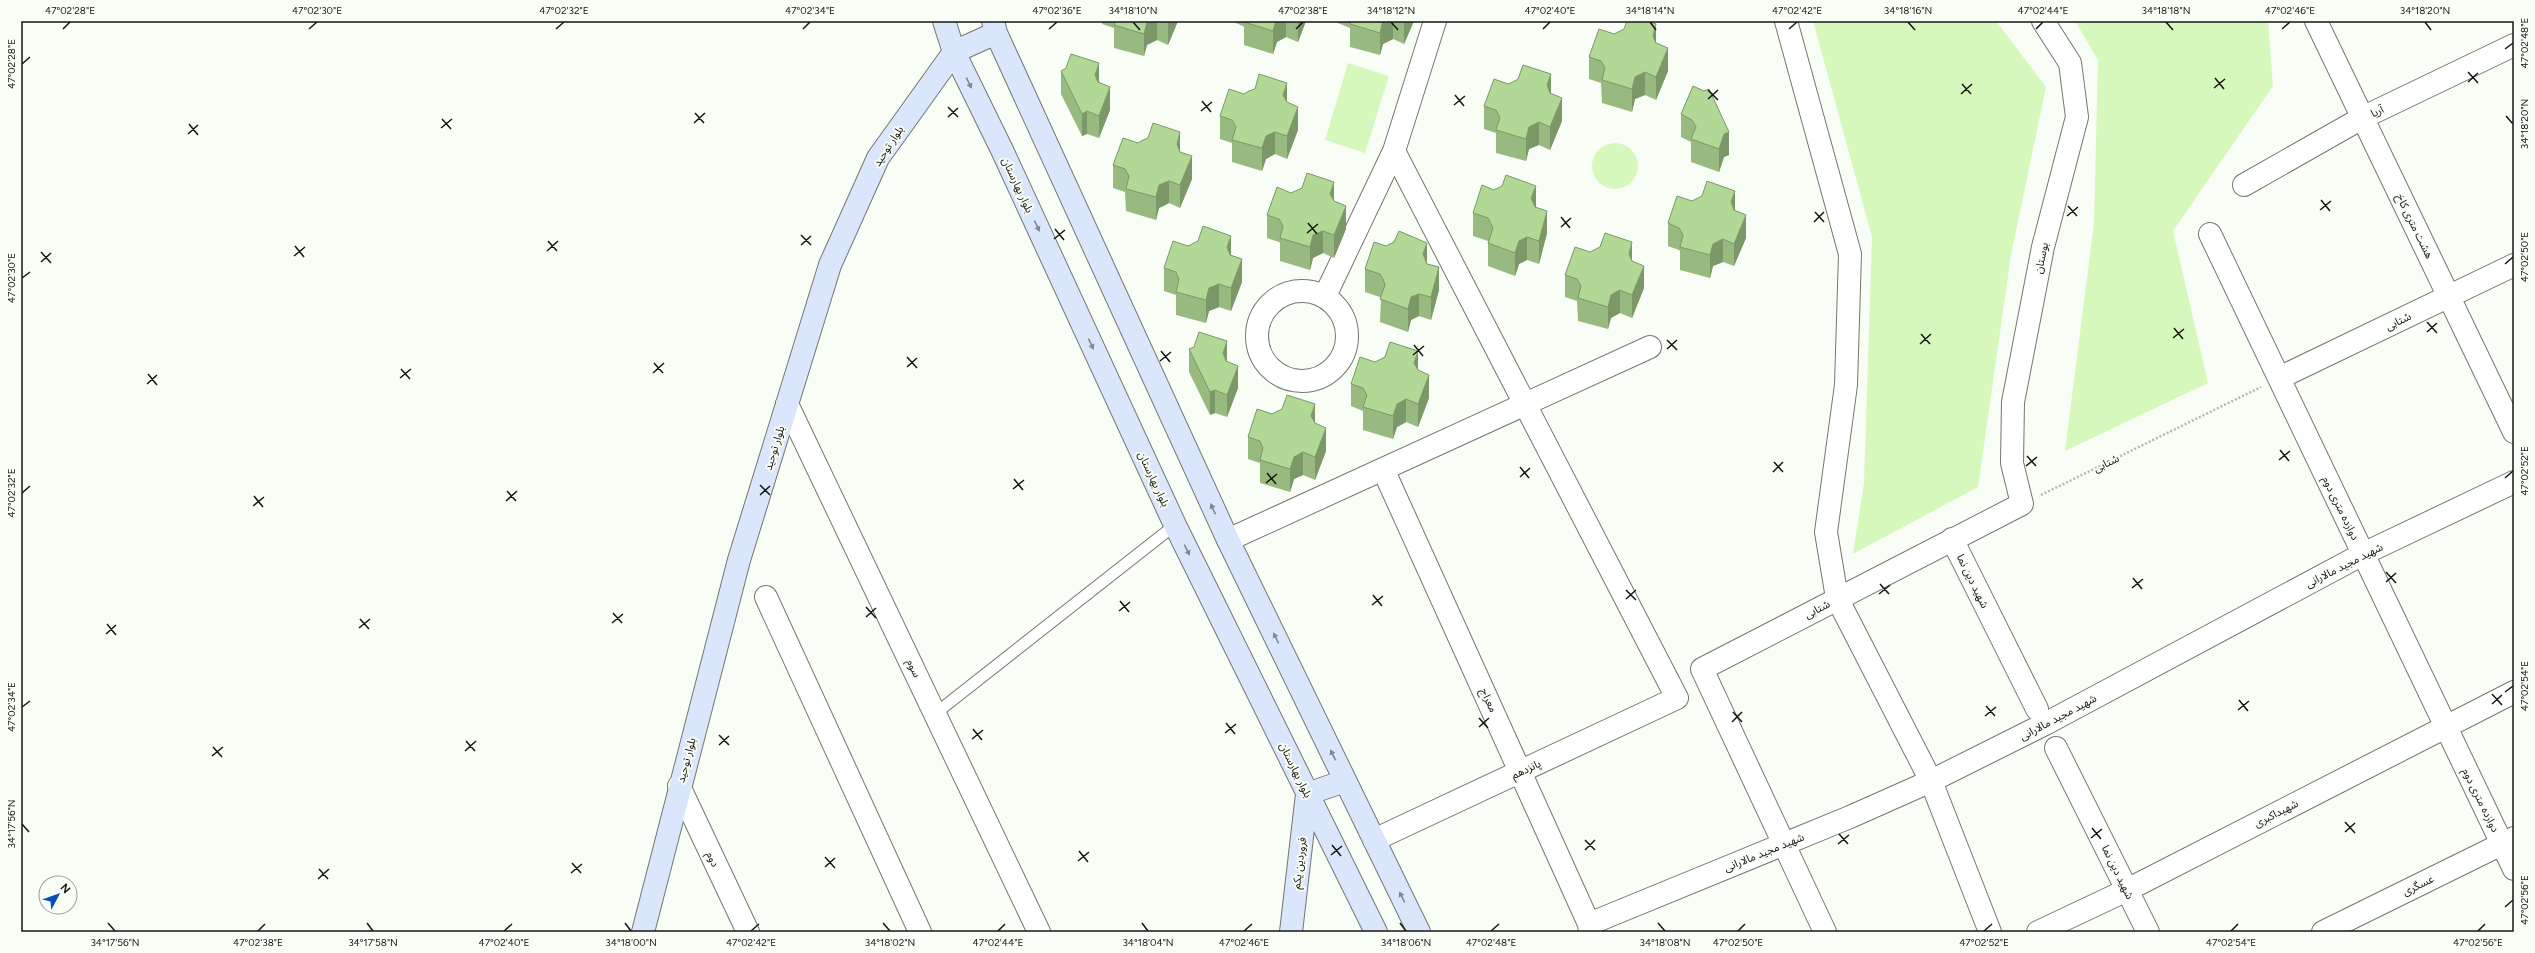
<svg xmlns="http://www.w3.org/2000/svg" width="2535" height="953" font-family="Figtree,'Noto Sans Arabic',sans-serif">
<rect width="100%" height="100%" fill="#f8fdf5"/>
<!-- green -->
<path fill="#d6f8bd" d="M1813,21H1996L2046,87L2011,255L1978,487L1853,554L1864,483L1872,237Z
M2075,21H2268L2273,86L2173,231L2208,383L2065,451L2094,223L2098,60Z
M1348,63L1389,76L1365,153L1325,140Z
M1592 166a23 23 0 1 1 46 0a23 23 0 1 1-46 0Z"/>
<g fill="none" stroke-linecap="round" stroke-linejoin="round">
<!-- lane casing -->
<g stroke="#737770" stroke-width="13">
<path id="lane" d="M936,713L1175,525"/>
</g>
<!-- street casing -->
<g stroke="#737770" stroke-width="24">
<path id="street" d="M1786,21L1850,254L1846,385L1826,532L1837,598L1931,781L1990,932
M2316,21L2514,432
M2244,185L2362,118L2514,45
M2210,234L2514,869
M1257 336a45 45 0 1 1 90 0a45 45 0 1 1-90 0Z
M1325,296L1394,151
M2279,378L2514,265
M787,404L1039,932
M1383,469L1589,924L1590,932
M1952,539L2037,709
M1228,540L1650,347
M766,597L920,932
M2056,748L2148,932
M679,786L748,932
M1374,840L1677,698L1394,151L1435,21
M1589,924L1850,817L1931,781L2045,724L2363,554L2514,482
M1825,932L1702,669L2022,504L2012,463L2013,402L2043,247L2077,117L2070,63L2043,21
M2038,932L2127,890L2514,692
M2323,932L2514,838"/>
</g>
<!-- secondary casing -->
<g stroke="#737770" stroke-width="24">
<path id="secondary" d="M944,21L954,52L1002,150L1175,525L1376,932
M993,21L996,33L1228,540L1419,932
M643,932L739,560L830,265L878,158L954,52L996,33
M1291,932L1307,794L1345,781"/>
</g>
<!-- path -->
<path stroke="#b4b8b1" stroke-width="2.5" stroke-dasharray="2 2" stroke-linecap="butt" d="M2041,495L2261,387"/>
<!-- lane -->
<use href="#lane" stroke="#fff" stroke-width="11"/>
<!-- street -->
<use href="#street" stroke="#fff" stroke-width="22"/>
<!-- secondary -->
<use href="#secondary" stroke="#dae6fb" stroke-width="22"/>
</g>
<!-- wall -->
<path fill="#98ba80" d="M1102,21H1178L1168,45L1157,40L1147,45L1144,56L1114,48V28L1102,24Z
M1231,21H1306L1298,42L1286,37L1277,42L1273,54L1244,45V27L1243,26Z
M1338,21H1414L1404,44L1393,39L1383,44L1380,55L1350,47V28L1338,23Z
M1614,34L1656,43L1668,71L1656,100L1645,95L1635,99L1632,112L1602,103L1601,83L1589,79V57Z
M1061,71L1099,82L1110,110L1099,138L1087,134L1082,136L1061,94Z
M1508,84L1551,93L1562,121L1550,150L1539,145L1529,149L1526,161L1496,153V133L1484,129V106Z
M1693,86L1729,155L1724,157L1719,172L1691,162V142L1681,137V114Z
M1244,94L1287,103L1298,130L1287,159L1275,154L1266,159L1262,171L1232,162V143L1220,139V116Z
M1138,143L1180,152L1192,179L1180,208L1169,203L1164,206L1159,208L1156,220L1126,211L1125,192L1113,188V165Z
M1291,193L1334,202L1346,229L1334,258L1323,253L1313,258L1310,270L1280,261V243L1279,242L1267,238V215Z
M1692,201L1735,210L1746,238L1734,266L1723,262L1713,266L1710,278L1680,270V251L1679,250L1668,246V223Z
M1536,207L1547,233L1539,264L1527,260L1519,264L1515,276L1488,266V241L1473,236V213Z
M1188,246L1231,255L1242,282L1231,311L1219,307L1209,311L1206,323L1176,315V295L1164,291V268Z
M1590,252L1632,261L1644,288L1632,318L1620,313L1616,315L1611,318L1608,329L1578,321L1577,301L1565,297V275Z
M1427,264L1439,290L1431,320L1419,316L1411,320L1408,332L1380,322L1381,298L1380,297L1365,292V269Z
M1189,349L1227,361L1238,388L1227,417L1215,413L1210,415L1189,372Z
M1375,362L1418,371L1429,398L1418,427L1406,422L1401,425L1397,427L1393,439L1363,430V411L1351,406V384Z
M1282,409L1315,423L1326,451L1315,480L1303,475L1294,479L1290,492L1260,483V463L1248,459V437L1272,414Z"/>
<!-- shaded-wall -->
<path fill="#7c9768" d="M1149,21H1157V40L1147,45L1144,56V34L1147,22Z
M1169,21H1178L1168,45V22Z
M1276,21H1286V37L1277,42L1273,54V31Z
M1298,21H1306L1298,42Z
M1383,21H1393V39L1383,44L1380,55V33Z
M1404,21H1414L1404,44Z
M1656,24V47L1653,36Z
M1668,48V71L1656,100V77Z
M1099,63V86L1095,75Z
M1645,72V95L1635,99L1632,112V89L1635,77Z
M1551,74V96L1547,85Z
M1287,83V106L1283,95Z
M1110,87V110L1099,138V116Z
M1562,98V121L1550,150V127Z
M1298,107V130L1287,159V136Z
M1087,111V134L1082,136V114Z
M1539,122V145L1529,149L1526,161V139L1529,127Z
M1180,132V155L1177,144Z
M1275,132V154L1266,159L1262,171V148L1266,136Z
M1729,132V155L1724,157L1719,172V149L1724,134Z
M1192,156V179L1180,208V185Z
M1169,181V203L1159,208L1156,220V197L1159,185Z
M1334,182V205L1330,194Z
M1536,186V209L1531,198Z
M1735,191V213L1731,202Z
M1346,206V229L1334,258V235Z
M1547,211V233L1539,264V241Z
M1746,215V238L1734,266V244Z
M1323,231V253L1313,258L1310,270V247L1313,235Z
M1231,236V258L1227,247Z
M1527,237V260L1519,264L1515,276V253L1519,241Z
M1723,239V262L1713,266L1710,278V255L1713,244Z
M1632,242V265L1629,254Z
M1427,243V265L1423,254Z
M1242,259V282L1231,311V288Z
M1644,266V288L1632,318V295Z
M1439,267V290L1431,320V297Z
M1219,284V307L1209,311L1206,323V300L1209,288Z
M1620,290V313L1611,318L1608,329V307L1611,295Z
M1419,294V316L1411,320L1408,332V309L1411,297Z
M1227,341V364L1223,353Z
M1418,351V374L1414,363Z
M1238,366V388L1227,417V395Z
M1429,375V398L1418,427V404Z
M1215,390V413L1210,415V392Z
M1406,399V422L1397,427L1393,439V416L1397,404Z
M1315,404V427L1311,416Z
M1326,428V451L1315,480V457Z
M1303,452V475L1294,479L1290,492V469L1294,457Z"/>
<!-- building -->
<path fill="#b1d895" stroke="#7c9768" d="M1115,21H1149L1147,22L1144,34L1114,25Z
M1244,21H1276L1273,31L1244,22Z
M1351,21H1383L1380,33L1350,24Z
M1627,21H1647L1656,24L1653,36L1656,43L1668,48L1656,77L1645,72L1635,77L1632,89L1602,80L1605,68L1601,61L1589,57L1599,29L1614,34L1624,29Z
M1071,54L1099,63L1095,75L1098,82L1110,87L1099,116L1087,111L1082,114L1061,71L1066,68Z
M1523,65L1551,74L1547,85L1550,93L1562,98L1550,127L1539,122L1529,127L1526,139L1496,130L1500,118L1496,110L1484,106L1494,79L1508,84L1513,82L1518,79Z
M1259,74L1287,83L1283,95L1287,102L1298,107L1287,136L1275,132L1266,136L1262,148L1232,140L1236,127L1232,120L1220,116L1229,89L1244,94L1249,91L1255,89Z
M1693,86L1704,91L1709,89L1729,132L1724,134L1719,149L1691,139L1696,127L1692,120L1681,114Z
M1153,123L1180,132L1177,144L1180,152L1192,156L1180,185L1169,181L1159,185L1156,197L1126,189L1129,176L1125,169L1113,165L1123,138L1138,143L1143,140L1148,138Z
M1307,173L1334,182L1330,194L1334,201L1346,206L1334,235L1323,231L1313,235L1310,247L1280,238L1283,226L1279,219L1267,215L1277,187L1291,193L1302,188Z
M1506,175L1536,186L1531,198L1535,207L1547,211L1539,241L1527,237L1519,241L1515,253L1488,243L1493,228L1488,218L1473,213L1482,185L1494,190L1502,186Z
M1707,181L1735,191L1731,202L1734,210L1746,215L1734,244L1723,239L1713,244L1710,255L1680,247L1683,235L1679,228L1668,223L1677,196L1692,201L1702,196Z
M1203,226L1231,236L1227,247L1230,255L1242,259L1231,288L1219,284L1209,288L1206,300L1176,292L1179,280L1176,272L1164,268L1173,241L1188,246L1198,241Z
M1399,231L1427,243L1423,254L1427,264L1439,267L1431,297L1419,294L1411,297L1408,309L1380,299L1385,285L1383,279L1380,274L1365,269L1374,242L1386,246L1394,242Z
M1605,233L1632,242L1629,254L1632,261L1644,266L1632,295L1620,290L1616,292L1611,295L1608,307L1578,298L1581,286L1577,279L1565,275L1575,247L1590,252L1600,247Z
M1199,332L1227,341L1223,353L1226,361L1238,366L1227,395L1215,390L1210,392L1189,349L1194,347Z
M1390,342L1418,351L1414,363L1418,370L1429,375L1418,404L1406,399L1401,402L1397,404L1393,416L1363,407L1367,395L1363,388L1351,384L1360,357L1375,362L1385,357Z
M1287,395L1315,404L1311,416L1315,423L1326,428L1315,457L1303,452L1294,457L1290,469L1260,460L1263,448L1260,441L1248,437L1257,409L1272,414L1282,409Z"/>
<!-- one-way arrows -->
<defs><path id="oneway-solid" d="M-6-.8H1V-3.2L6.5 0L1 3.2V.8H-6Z"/></defs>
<g fill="#818893">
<use href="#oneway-solid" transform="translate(969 83) rotate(64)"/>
<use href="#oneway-solid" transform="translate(1037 226) rotate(65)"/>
<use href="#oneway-solid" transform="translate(1091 344) rotate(65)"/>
<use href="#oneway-solid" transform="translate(1213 509) rotate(-115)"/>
<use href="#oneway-solid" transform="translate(1187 550) rotate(64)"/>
<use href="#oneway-solid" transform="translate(1276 638) rotate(-116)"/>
<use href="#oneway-solid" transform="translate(1333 755) rotate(-116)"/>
<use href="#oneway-solid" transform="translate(1402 897) rotate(-116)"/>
</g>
<!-- ticks -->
<path fill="none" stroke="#151613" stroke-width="1.5" d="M1133,22L1140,30M1391,22L1398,30M1650,22L1656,30M1908,22L1915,30M2166,22L2173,30M2425,22L2431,30M63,29L70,22M309,29L317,22M556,29L564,22M803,29L810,22M1049,29L1057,22M1296,29L1303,22M1543,29L1550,22M1789,29L1797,22M2036,29L2043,22M2282,29L2290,22M2505,49L2513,43M22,64L30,57M2468,72L2478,83M2215,78L2224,89M2468,82L2478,73M1962,84L1971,94M2214,88L2225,79M1708,90L1718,100M1961,94L1972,84M1455,95L1464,106M1708,99L1718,90M1202,101L1211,112M1454,105L1465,96M948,107L958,117M1201,111L1212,102M695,113L704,123M2506,116L2513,124M948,117L958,108M442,119L451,129M694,123L705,113M189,124L198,135M441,128L452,119M188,134L198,125M2321,200L2330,211M2068,206L2077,216M2320,210L2331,201M1815,212L1824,222M2067,216L2078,207M1561,217L1570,228M1814,222L1824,212M1308,223L1317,234M1561,227L1571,218M1055,229L1064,240M1307,233L1318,224M801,235L811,245M1054,239L1065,230M548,241L557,251M801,245L811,236M295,246L304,257M547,251L558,241M41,252L51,263M294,256L305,247M41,262L51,253M2505,264L2513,257M22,278L30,272M2427,322L2437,333M2174,328L2183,339M2427,332L2437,323M1921,334L1930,344M2173,338L2184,329M1667,340L1677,350M1920,344L1931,334M1414,345L1423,356M1667,349L1677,340M1161,351L1170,362M1413,355L1424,346M907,357L917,368M1160,361L1171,352M654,363L663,373M907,367L917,358M401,369L410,379M653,373L664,363M148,374L157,385M400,378L411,369M147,384L157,375M2280,450L2289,461M2027,456L2036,466M2279,460L2290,451M1774,462L1783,472M2026,466L2037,457M1520,467L1529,478M1773,472L1783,462M1267,473L1276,484M1520,477L1530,468M2505,478L2513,471M1014,479L1023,490M1266,483L1277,474M760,485L770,495M1013,489L1024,480M507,491L516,501M22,493L30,486M760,495L770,486M254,496L263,507M506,501L517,491M253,506L264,497M2386,572L2396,583M2133,578L2142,589M2386,582L2396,573M1880,584L1889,594M2132,588L2143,579M1626,590L1636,600M1879,594L1890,585M1373,595L1382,606M1626,599L1636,590M1120,601L1129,612M1372,605L1383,596M866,607L876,618M1119,611L1130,602M613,613L622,623M866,617L876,608M360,619L369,629M612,623L623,614M107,624L116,635M359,628L370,619M106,634L116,625M2505,692L2513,686M2492,694L2502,705M2239,700L2248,711M2492,704L2502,695M1986,706L1995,716M22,707L30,701M2238,710L2249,701M1733,712L1742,722M1985,716L1996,707M1479,718L1488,728M1732,722L1742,712M1226,723L1235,734M1479,727L1489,718M973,729L982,740M1225,733L1236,724M719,735L729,745M972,739L983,730M466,741L475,751M719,745L729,736M213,747L222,757M465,751L476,741M212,756L223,747M2345,822L2355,833M22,824L29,832M2092,828L2101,839M2345,832L2355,823M1839,834L1848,844M2091,838L2102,829M1585,840L1595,850M1838,844L1849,835M1332,845L1341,856M1585,850L1595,840M1079,851L1088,862M1331,855L1342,846M825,857L835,868M1078,861L1089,852M572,863L581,873M825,867L835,858M319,869L328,879M571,873L582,864M318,879L329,869M2505,907L2513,900M108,923L115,931M367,923L373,931M625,923L631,931M883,923L890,931M1142,923L1148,931M1400,923L1406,931M1658,923L1665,931M258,931L265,924M504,931L512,924M751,931L759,924M998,931L1005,924M1244,931L1252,924M1491,931L1499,924M1738,931L1745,924M1984,931L1992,924M2231,931L2238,924M2478,931L2485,924"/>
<g text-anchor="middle" stroke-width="4" stroke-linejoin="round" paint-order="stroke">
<!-- street labels -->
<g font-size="11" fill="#151613" stroke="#f8fdf5">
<text transform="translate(2377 111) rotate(-26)" y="4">آریا</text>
<text transform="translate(888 146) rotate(-57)" y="4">بلوار توحید</text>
<text transform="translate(1018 185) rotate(65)" y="4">بلوار بهارستان</text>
<text transform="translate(2415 226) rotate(64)" y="4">هشت متری کاخ</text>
<text transform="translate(2041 258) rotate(-78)" y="4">بوستان</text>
<text transform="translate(2398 321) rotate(-26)" y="4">شتابی</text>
<text transform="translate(774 448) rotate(-73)" y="4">بلوار توحید</text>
<text transform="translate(2106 463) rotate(-26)" y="4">شتابی</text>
<text transform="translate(1154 479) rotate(65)" y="4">بلوار بهارستان</text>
<text transform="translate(2341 508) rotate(64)" y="4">دوازده متری دوم</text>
<text transform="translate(2344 565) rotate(-27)" y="4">شهید مجید مالارانی</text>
<text transform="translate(1973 581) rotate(64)" y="4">شهید دین نما</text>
<text transform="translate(1817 609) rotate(-28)" y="4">شتابی</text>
<text transform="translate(914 668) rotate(64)" y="4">سوم</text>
<text transform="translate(1489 700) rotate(65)" y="4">معراج</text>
<text transform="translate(2058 717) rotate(-28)" y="4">شهید مجید مالارانی</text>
<text transform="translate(686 760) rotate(-75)" y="4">بلوار توحید</text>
<text transform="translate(1526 769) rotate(-25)" y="4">پانزدهم</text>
<text transform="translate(1296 770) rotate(64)" y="4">بلوار بهارستان</text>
<text transform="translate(2481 800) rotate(64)" y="4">دوازده متری دوم</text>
<text transform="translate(2276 813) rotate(-27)" y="4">شهیداکبری</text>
<text transform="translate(1764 852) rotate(-22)" y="4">شهید مجید مالارانی</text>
<text transform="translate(713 859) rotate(65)" y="4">دوم</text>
<text transform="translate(1299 863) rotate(-83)" y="4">فروردین یکم</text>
<text transform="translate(2118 872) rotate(64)" y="4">شهید دین نما</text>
<text transform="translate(2418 885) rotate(-26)" y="4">عسگری</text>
</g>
</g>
<!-- border -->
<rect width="2535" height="953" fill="none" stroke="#f8fdf5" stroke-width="44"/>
<!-- north arrow -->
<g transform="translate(58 895) rotate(49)"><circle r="19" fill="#f8fdf5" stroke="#9da19b"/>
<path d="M0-3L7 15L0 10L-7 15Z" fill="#084fb9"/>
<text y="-6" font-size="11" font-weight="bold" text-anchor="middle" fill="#151613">N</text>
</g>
<rect x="22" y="22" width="2491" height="909" fill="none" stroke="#151613" stroke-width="1.5"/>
<g font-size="10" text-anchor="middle" fill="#151613">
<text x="70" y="14">47°02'28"E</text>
<text x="317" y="14">47°02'30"E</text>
<text x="564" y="14">47°02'32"E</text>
<text x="810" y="14">47°02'34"E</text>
<text x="1057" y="14">47°02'36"E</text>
<text x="1133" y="14">34°18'10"N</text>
<text x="1303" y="14">47°02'38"E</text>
<text x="1391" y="14">34°18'12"N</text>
<text x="1550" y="14">47°02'40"E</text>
<text x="1650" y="14">34°18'14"N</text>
<text x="1797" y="14">47°02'42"E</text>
<text x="1908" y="14">34°18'16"N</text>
<text x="2043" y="14">47°02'44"E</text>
<text x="2166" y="14">34°18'18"N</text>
<text x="2290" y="14">47°02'46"E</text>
<text x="2425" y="14">34°18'20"N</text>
<text transform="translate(2524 43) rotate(-90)" y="4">47°02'48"E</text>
<text transform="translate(11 64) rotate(-90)" y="4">47°02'28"E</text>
<text transform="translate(2524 124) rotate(-90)" y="4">34°18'20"N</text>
<text transform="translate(2524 257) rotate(-90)" y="4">47°02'50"E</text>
<text transform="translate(11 278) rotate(-90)" y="4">47°02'30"E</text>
<text transform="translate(2524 471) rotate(-90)" y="4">47°02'52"E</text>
<text transform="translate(11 493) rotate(-90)" y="4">47°02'32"E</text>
<text transform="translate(2524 686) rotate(-90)" y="4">47°02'54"E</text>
<text transform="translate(11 707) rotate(-90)" y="4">47°02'34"E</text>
<text transform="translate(11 824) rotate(-90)" y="4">34°17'56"N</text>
<text transform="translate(2524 900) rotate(-90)" y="4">47°02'56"E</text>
<text x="115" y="946">34°17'56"N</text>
<text x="258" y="946">47°02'38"E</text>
<text x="373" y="946">34°17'58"N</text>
<text x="504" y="946">47°02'40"E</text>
<text x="631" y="946">34°18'00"N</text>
<text x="751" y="946">47°02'42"E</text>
<text x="890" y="946">34°18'02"N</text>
<text x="998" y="946">47°02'44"E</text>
<text x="1148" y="946">34°18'04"N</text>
<text x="1244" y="946">47°02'46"E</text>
<text x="1406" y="946">34°18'06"N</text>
<text x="1491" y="946">47°02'48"E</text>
<text x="1665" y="946">34°18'08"N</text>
<text x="1738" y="946">47°02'50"E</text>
<text x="1984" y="946">47°02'52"E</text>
<text x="2231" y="946">47°02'54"E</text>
<text x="2478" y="946">47°02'56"E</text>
</g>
</svg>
